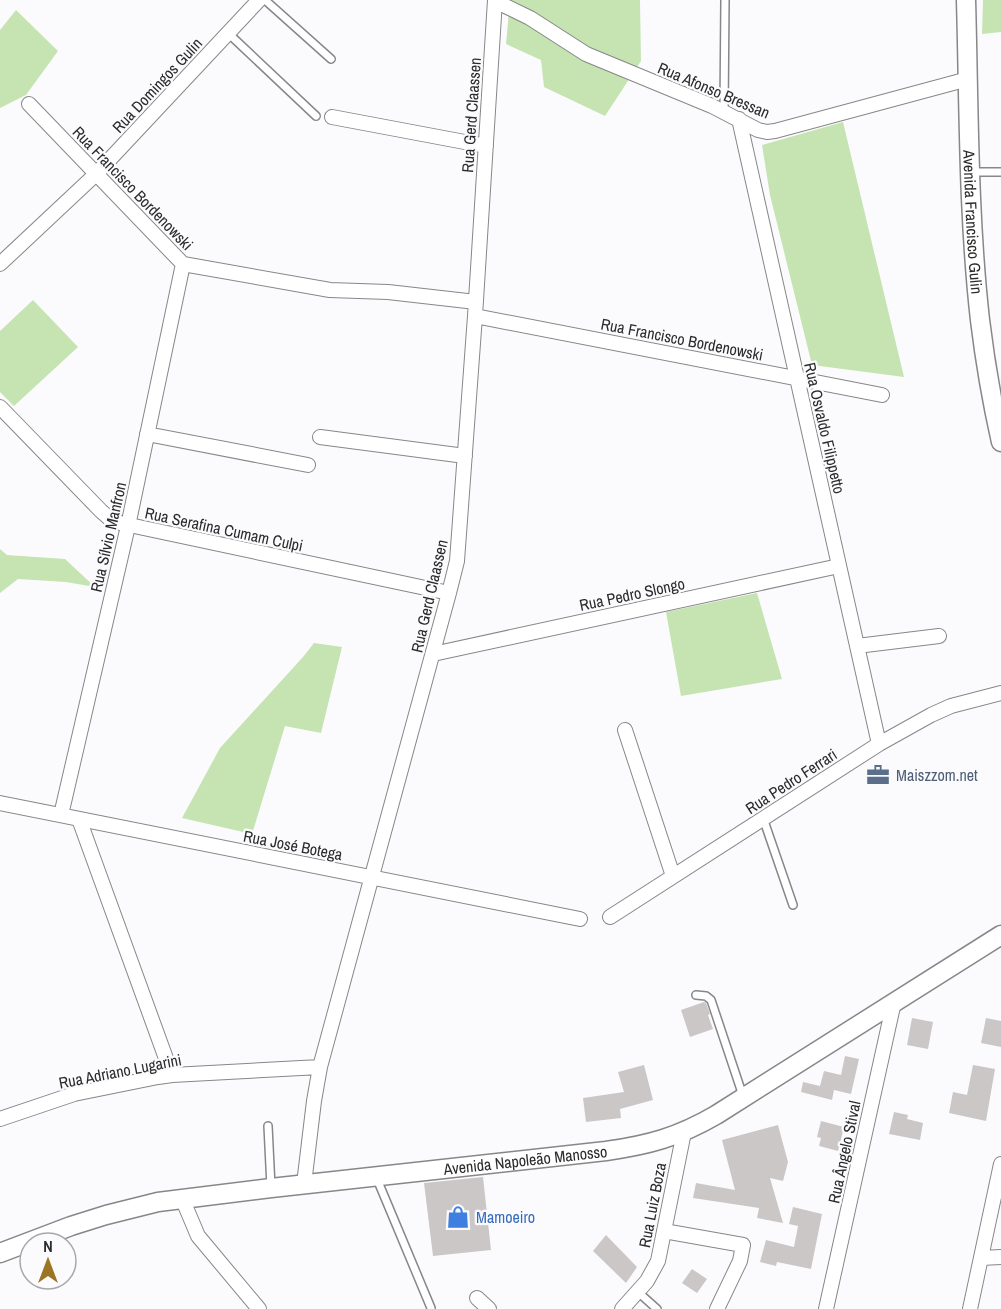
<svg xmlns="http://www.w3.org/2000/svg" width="1001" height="1309" font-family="'Archivo Narrow',sans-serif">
<rect width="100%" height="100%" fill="#fbfbfe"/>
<!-- green -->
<path fill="#c5e4b2" d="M510,0H640L641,61L605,116L544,87L541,60L506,44Z
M983,0H1001V32L982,34Z
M16,10L58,51L26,95L0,108V30Z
M843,122L904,377L812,365L770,195L762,145Z
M33,300L78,347L14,406L0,392V331Z
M0,549L7,555L65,559L95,587L66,582L18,579L0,593Z
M757,593L782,679L681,696L666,612Z
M314,643L342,647L321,733L285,726L252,834L182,818L220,748L303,657Z"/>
<!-- building -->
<path fill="#cbc7c7" d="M704,1002L706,1003L710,1014L708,1015L713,1029L690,1037L681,1010Z
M912,1018L933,1022L928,1049L907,1045Z
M986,1018L1001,1021V1047L981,1043Z
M845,1056L859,1059L851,1094L834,1090L832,1100L801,1092L803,1082L820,1086L824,1071L841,1075Z
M644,1065L653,1100L620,1109L621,1118L586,1122L583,1098L624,1092L618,1072Z
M973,1065L995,1069L986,1121L949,1113L953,1092L967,1095Z
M894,1112L908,1115L907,1119L923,1123L920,1140L889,1134Z
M821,1121L844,1127L838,1151L819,1146L821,1138L817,1137Z
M778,1125L788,1162L783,1181L770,1178L783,1223L757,1218L759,1208L693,1198L696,1183L735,1190L722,1140Z
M483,1177L491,1250L433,1256L424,1183Z
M793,1207L822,1214L811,1269L777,1262L776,1266L760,1262L766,1240L794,1247L798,1226L789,1224Z
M606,1235L637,1267L626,1283L593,1251Z
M692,1269L707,1279L697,1293L682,1283Z"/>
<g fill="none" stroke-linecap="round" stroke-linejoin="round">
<!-- service casing -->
<g stroke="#87878a" stroke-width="10">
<path id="service" d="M265,0L331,59
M228,33L316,116
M724,111L725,0
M972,172H1001
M763,818L793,905
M696,995L706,996L711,1000L743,1096
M268,1126L271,1187
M377,1179L431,1308
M638,1292L657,1309"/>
</g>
<!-- minor casing -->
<g stroke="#87878a" stroke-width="16">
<path id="minor" d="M495,1L530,18L586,54L712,106L758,130L767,132L775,131L968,79
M29,104L183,264L330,290L388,292L476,302
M332,117L486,146
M739,119L879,744
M0,264L96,174L259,0
M475,316L882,395
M0,407L101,511L109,518L120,523L449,593
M147,434L308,465
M320,437L465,456
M857,646L939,636
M433,654L839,566
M625,730L673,876
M0,803L580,919
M61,815L128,526L183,264
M79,819L172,1075
M610,917L879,744L931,715L951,706L1001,693
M0,1119L74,1094L158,1077L172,1075L320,1067
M304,1184L314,1101L320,1067L449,593L457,561L475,316L495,0
M182,1198L198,1236L259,1309
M664,1231L743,1245L740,1261L717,1309
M981,1258L1001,1257
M477,1298L489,1309
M622,1309L647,1281L658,1261L684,1132
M826,1309L894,1002
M970,1309L1001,1164"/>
</g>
<!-- tertiary casing -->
<g stroke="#87878a" stroke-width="21">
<g id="tertiary">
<path id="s1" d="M966,0C969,107 968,214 980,320C985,361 992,402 1001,442"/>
<path id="s2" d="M0,1253L71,1226L106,1215L158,1202L271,1188L606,1151C649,1145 678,1137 716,1115L1001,935"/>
</g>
</g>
<!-- service -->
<use href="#service" stroke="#fff" stroke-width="7"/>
<!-- minor -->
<use href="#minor" stroke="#fff" stroke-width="14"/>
<!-- tertiary -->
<use href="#tertiary" stroke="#fff" stroke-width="18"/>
</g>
<!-- icons -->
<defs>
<g id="office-bare" transform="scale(1.8)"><path d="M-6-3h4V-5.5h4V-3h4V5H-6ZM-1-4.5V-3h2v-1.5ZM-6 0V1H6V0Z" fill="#5c6f8a" stroke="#fbfbfe" stroke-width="2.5" paint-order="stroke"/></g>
<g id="shop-bare" transform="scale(1.8)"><path d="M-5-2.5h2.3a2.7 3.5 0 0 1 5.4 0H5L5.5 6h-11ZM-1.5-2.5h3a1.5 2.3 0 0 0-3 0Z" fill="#3f7fe0" stroke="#fbfbfe" stroke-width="2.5" paint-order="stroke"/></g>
</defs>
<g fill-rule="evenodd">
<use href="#office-bare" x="878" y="775"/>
<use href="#shop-bare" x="458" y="1217"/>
</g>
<g text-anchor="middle" stroke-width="4.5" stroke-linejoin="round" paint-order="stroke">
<!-- street labels -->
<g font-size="16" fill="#2b2b2c" stroke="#fbfbfe">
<text transform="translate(157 85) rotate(-47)" y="6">Rua Domingos Gulin</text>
<text transform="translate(714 90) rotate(23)" y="6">Rua Afonso Bressan</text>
<text transform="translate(471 115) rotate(-86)" y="6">Rua Gerd Claassen</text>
<text transform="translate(133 188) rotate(46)" y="6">Rua Francisco Bordenowski</text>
<text dy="6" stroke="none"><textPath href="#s1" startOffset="222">Avenida Francisco Gulin</textPath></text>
<text transform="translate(682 339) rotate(11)" y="6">Rua Francisco Bordenowski</text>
<text transform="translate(825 428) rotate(77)" y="6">Rua Osvaldo Filippetto</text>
<text transform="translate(224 529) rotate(12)" y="6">Rua Serafina Cumam Culpi</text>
<text transform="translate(108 537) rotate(-77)" y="6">Rua Sílvio Manfron</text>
<text transform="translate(632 594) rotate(-12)" y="6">Rua Pedro Slongo</text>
<text transform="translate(429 596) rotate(-77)" y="6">Rua Gerd Claassen</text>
<text transform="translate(791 781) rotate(-33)" y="6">Rua Pedro Ferrari</text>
<text transform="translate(293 845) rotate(11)" y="6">Rua José Botega</text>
<text transform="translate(120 1071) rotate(-11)" y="6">Rua Adriano Lugarini</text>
<text transform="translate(844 1152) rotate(-78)" y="6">Rua Ângelo Stival</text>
<text dy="6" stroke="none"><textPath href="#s2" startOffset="536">Avenida Napoleão Manosso</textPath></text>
<text transform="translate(652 1205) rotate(-79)" y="6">Rua Luiz Boza</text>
</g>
<!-- service labels -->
<g font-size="16" fill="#4e5e75" stroke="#fbfbfe" text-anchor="start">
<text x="896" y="781">Maiszzom.net</text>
</g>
<!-- shop labels -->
<g font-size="16" fill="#366cbe" stroke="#fbfbfe" text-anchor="start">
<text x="476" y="1223">Mamoeiro</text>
</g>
</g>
<!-- north arrow -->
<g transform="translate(48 1261)"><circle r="28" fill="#fbfbfe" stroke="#a8a8aa" stroke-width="1.5"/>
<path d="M0-4.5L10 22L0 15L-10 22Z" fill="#9b7521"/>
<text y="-9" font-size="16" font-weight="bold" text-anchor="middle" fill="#2b2b2c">N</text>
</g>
</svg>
